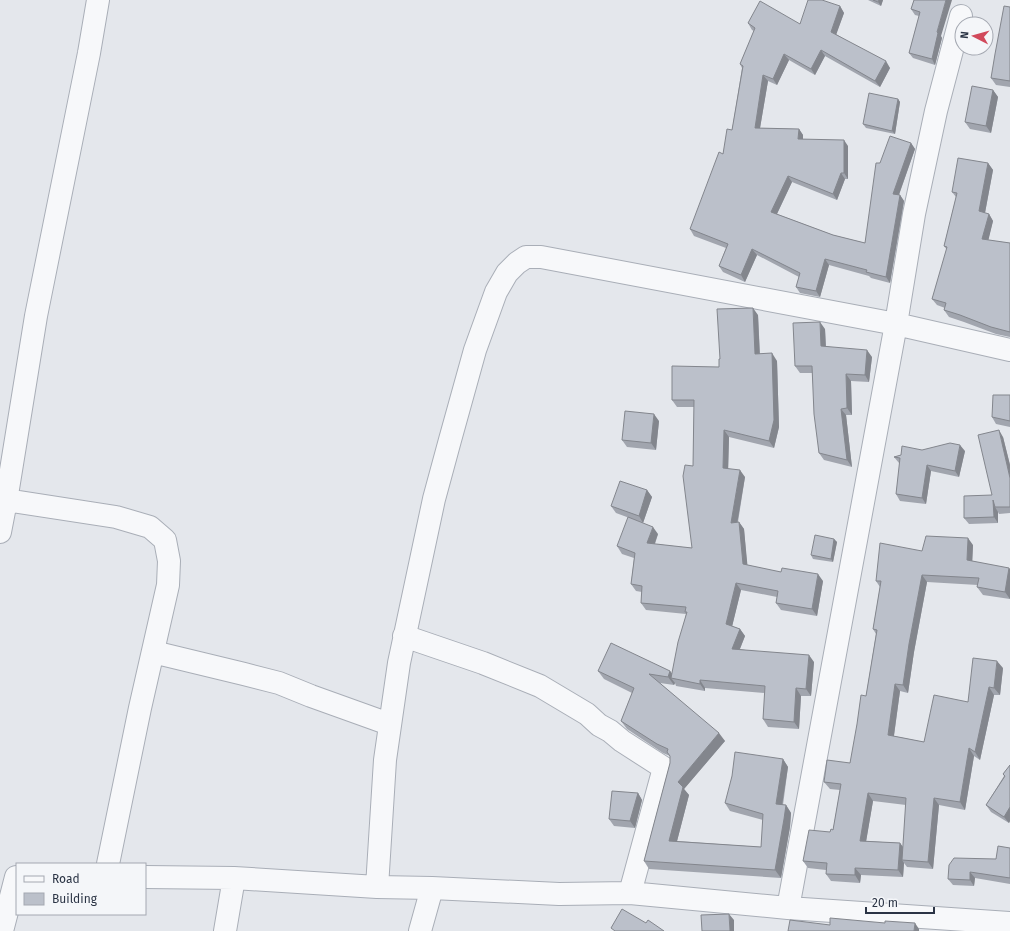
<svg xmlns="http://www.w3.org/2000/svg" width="1010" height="931" font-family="'Fira Sans',sans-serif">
<rect width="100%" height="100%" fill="#e4e7ec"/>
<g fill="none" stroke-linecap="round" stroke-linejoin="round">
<!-- minor casing -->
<g stroke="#a9aeb7" stroke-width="24">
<path id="minor" d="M0,499L116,517L150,527L165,540L169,561L168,585L140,708L108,864
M0,532L6,501L36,316L89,53L98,0
M404,636L483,663L540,686L587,714L599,725L610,731L622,741L664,768L630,893
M153,652L244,674L279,683L311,696L389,724
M145,877L234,878L377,887L432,888L559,894L630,893L788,908L1010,923
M377,887L385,760L399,663L434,499L450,440L475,350L496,292L507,273L517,263L526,257H541L896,324L1010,350
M788,908L896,324L914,214L936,111L961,16
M2,931L16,877
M225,931L234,878
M420,931L432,888"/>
</g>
<!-- minor -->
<use href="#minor" stroke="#f7f8fa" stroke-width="22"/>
</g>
<!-- wall -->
<path fill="#a1a5ae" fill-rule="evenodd" d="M868,0H883L881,6Z
M914,0L942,38L935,65L913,58L909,53L919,16L915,15L911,9Z
M840,6L844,13L836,34L890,68L880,87L825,56L815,75L789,60L777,85L768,81L760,128L799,129L803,135V139L848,146V179H845L837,200L792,182L777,214L833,235L865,243L880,163L911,143L915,149L899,195H900L904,201L890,283L871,278L869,276L829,265L820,297L800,293L796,287L799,277L757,255L745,282L723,272L719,266L726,248L694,236L690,229L723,154L732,130L742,68L740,64L754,31L752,30L748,23L800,24Z
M1010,7V87L996,85L991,78Z
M993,90L998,97L991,133L970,129L965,122Z
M898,99L900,102L895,134L866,128L863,124Z
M988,163L993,170L985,213L989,214L993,221L988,240L1010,243V337L996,334L964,322L949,317L944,310L945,308L937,305L932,299L947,250L944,246L956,197L952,192Z
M758,315L760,354L777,361L779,427L774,448L729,437L728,469L745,477L738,522H739L744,529L747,565L823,581L817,616L781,610L776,603L777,597L741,590L732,626L740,629L745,636L740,649L814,662L811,696H801L799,729L768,727L763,719L765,693L705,688V691L676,686L675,683L674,685L660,683L725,741L684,789L689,795L677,841L761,847L763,820L730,811L725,803L783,759L788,767L783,805H786L791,813L790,827L781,878L649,869L644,861L670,763V756L663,753L627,729L621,721L632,693L604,679L598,671H670L672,674L686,614L646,610L641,603L642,592L636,591L631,584L634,558L622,554L617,546L658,534L655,544L692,548L694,407H677L672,400L719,367L720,359Z
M825,329L826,346L872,357L869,382L851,381L852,415H846L852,467L824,460L819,453L812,373H800L795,366Z
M1010,395V427L996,424L992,417Z
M659,421L656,450L627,447L622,440Z
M1003,437L1010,465V513L999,514L998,512V523L969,524L964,518L992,495Z
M922,450L965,451L959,477L931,471L926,504L900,501L896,494L900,463H899L894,457Z
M647,490L652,497L643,523L616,513L611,506Z
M834,539L837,542L833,562L813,559L811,555Z
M973,545L972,561L1010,569V599L983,595L977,587L978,585L927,582L914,652L908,693L900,691L894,736L924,742L968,702L1003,668L1000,695H994L980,760L974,756L965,810L939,805L933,869L907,867L904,863L903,877L861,875L860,883L831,881L826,874V870L808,868L803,861L830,832L833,830L840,790L830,789L824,782L850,763L866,696L876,634L873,629L880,587L876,581L922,551ZM873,801L906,805L903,847L900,843L866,841Z
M1010,765V821L1009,823L991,812L986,805L1004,776L1003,774Z
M638,793L642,800L635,828L614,826L609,819Z
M1010,848V884L975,878L974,886L953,885L948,879L996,859Z"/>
<!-- shaded-wall -->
<path fill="#83868d" d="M879,0H883L881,6L878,2Z
M946,0H952L941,36L942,38L935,65L932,59L937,32Z
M840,6L844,13L835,38L831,32Z
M821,50L825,56L815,75L811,69Z
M784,54L789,60L777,85L773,79Z
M886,61L890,68L880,87L875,81Z
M763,75L768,81L759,134L755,128Z
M993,90L998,97L991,133L986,126Z
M898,99L900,102L895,134L892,131Z
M799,129L803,135V145L798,139Z
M844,140L848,146V179L844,173Z
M911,143L915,149L897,200L893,194Z
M988,163L993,170L984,218L979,211Z
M841,173L845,179L837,200L833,194Z
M788,176L792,182L775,218L771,212Z
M900,195L904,201L890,283L886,277Z
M989,214L993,221L987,246L982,239Z
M752,249L757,255L745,282L741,275Z
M825,259L829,265L820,297L816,291Z
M753,308L758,315L760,361L755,354Z
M820,322L825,329L826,352L821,346Z
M867,350L872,357L869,382L865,375Z
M772,353L777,361L779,427L774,448L769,441Z
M846,374L851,381L852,415L847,408Z
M841,409L846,415L852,467L847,460Z
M654,414L659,421L656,450L651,443Z
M724,430L729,437L728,475L723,468Z
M999,430L1003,437L1010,465V478Z
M960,445L965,451L959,477L955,471Z
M927,465L931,471L926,504L922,498Z
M740,470L745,477L736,530L731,523Z
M647,490L652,497L643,523L639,516Z
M993,500L995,507L998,512V523L994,517Z
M739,522L744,529L748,571L743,564Z
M653,527L658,534L652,551L647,543Z
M968,538L973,545L972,568L967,560Z
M834,539L837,542L833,562L831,559Z
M1009,568L1010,569V599L1005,592Z
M818,574L823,581L817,616L812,609Z
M922,575L927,582L914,652L908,693L903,685L909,644Z
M736,583L741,590L731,631L726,624Z
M740,629L745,636L737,656L732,649Z
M809,655L814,662L811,696L806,689Z
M997,661L1003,668L1000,695L994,688Z
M670,671L676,679L671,678L675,683L674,685L668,677Z
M700,680L705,688V691L700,684Z
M895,684L900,691L893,742L888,735Z
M989,687L994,695L980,760L975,752Z
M796,688L801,696L799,729L794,722Z
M719,733L725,741L684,789L689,795L675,849L669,841L678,782Z
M969,748L974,756L965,810L960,802Z
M783,759L788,767L781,812L776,804Z
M638,793L642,800L635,828L630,821Z
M868,793L873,801L865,848L860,841Z
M934,798L939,805L933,869L928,862Z
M786,805L791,813L790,827L781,878L775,870Z
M1010,807V821L1009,823L1004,817Z
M900,843L905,850L902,860L904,863L903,877L898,870Z
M855,868L861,875L860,883L855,875Z
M970,872L975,878L974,886L970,880Z
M729,914L734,920V931H730Z
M915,923L919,929V931H914Z"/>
<!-- building -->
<path fill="#bbc0ca" stroke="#83868d" d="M808,0H822L840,6L831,32L886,61L875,81L821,50L811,69L784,54L773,79L763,75L755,128L799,129L798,139L844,140V173H841L833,194L788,176L771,212L833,235L865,243L876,163H880L890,136L911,143L893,194L900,195L886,277L866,272L867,270L825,259L816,291L796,287L800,273L752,249L741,275L719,266L728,244L690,229L719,152L723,154L727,129L732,130L743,66L740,64L755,28L748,23L760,1L800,24Z
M873,0H879L878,2Z
M914,0H946L937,32L938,33L932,59L909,53L920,12L911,9Z
M1004,6L1010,7V81L991,78L995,54Z
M972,86L993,90L986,126L965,122Z
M869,93L898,99L892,131L863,124Z
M958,158L988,163L979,211L989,214L982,239L1010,243V332L991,327L960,315L944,310L946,303L932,299L947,247L944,246L957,193L952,192Z
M753,308L755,354L772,353L774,420L769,441L724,430L723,468L740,470L731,523L739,522L743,564L781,572L782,568L818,574L812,609L776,603L778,591L736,583L726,624L740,629L732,649L809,655L806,689L796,688L794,722L763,719L765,686L700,680V684L671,678L678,642L687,612H685L686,607L641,603L642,586L631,584L635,553L617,546L628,517L653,527L647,543L692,548L683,476L685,465L693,466L694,400H672V366L719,367V359H720L717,309Z
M820,322L821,346L867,350L865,375L846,374L847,408L841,409L847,460L819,453L814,414L812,366H795L793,323Z
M993,395H1010V421L992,417Z
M625,411L654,414L651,443L622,440Z
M999,430L1010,478V507H995L993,500L994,517L964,518V496L992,495L978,435Z
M950,443L960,445L955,471L927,465L922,498L896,494L900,458L894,457L901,455L902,446L922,450Z
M620,481L647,490L639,516L611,506Z
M815,535L834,539L831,559L811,555Z
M926,536L968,538L967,560L1009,568L1005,592L977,587L979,578L922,575L909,644L903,685L895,684L888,735L924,742L934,695L968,702L973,658L997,661L994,688L989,687L975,752L969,748L960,802L934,798L928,862L902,860L906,798L868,793L860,841L900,843L898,870L855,868V875L826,874L827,863L803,861L809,830L830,832L831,829L833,830L841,784L824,782L827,760L850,763L857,724L861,695L866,696L877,630L873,629L881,581H876L880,543L922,551Z
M611,643L670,671L668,677L649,674L719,733L678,782L683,787L669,841L761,847L763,814L725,803L732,776L735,752L783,759L776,804L786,805L784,819L775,870L644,861L670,763V756L667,752L668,749L657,744L621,721L634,688L598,671Z
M1010,765V807L1004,817L986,805L1005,776L1003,774Z
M612,791L638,793L630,821L609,819Z
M998,846L1010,848V878L970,872V880L948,879L949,865L954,858L996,859Z
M622,909L646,923L648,920L664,931H615L611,928Z
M729,914L730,931H702L701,915Z
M830,918L885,923V921L915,923L914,931H788L790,920L830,925Z"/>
<!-- legend -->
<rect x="16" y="863" width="130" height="52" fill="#f4f6f9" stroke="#a4a8b1"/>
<rect x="24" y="876" width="20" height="6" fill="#f7f8fa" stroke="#a4a8b1"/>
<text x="52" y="883" font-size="12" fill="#2b3445">Road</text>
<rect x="24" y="893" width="20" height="12" fill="#bbc0ca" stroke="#a4a8b1"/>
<text x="52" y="903" font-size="12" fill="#2b3445">Building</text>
<!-- north arrow -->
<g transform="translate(974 36) rotate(276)"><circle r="19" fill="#f4f6f9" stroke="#a4a8b1"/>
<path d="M0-3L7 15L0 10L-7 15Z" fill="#d1495b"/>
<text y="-6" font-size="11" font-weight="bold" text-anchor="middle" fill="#2b3445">N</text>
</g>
<!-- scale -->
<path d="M866 907v6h68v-6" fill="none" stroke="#2b3445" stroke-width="2"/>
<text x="872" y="907" font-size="12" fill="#2b3445" stroke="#f4f6f9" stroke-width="3" paint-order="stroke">20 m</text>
</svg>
